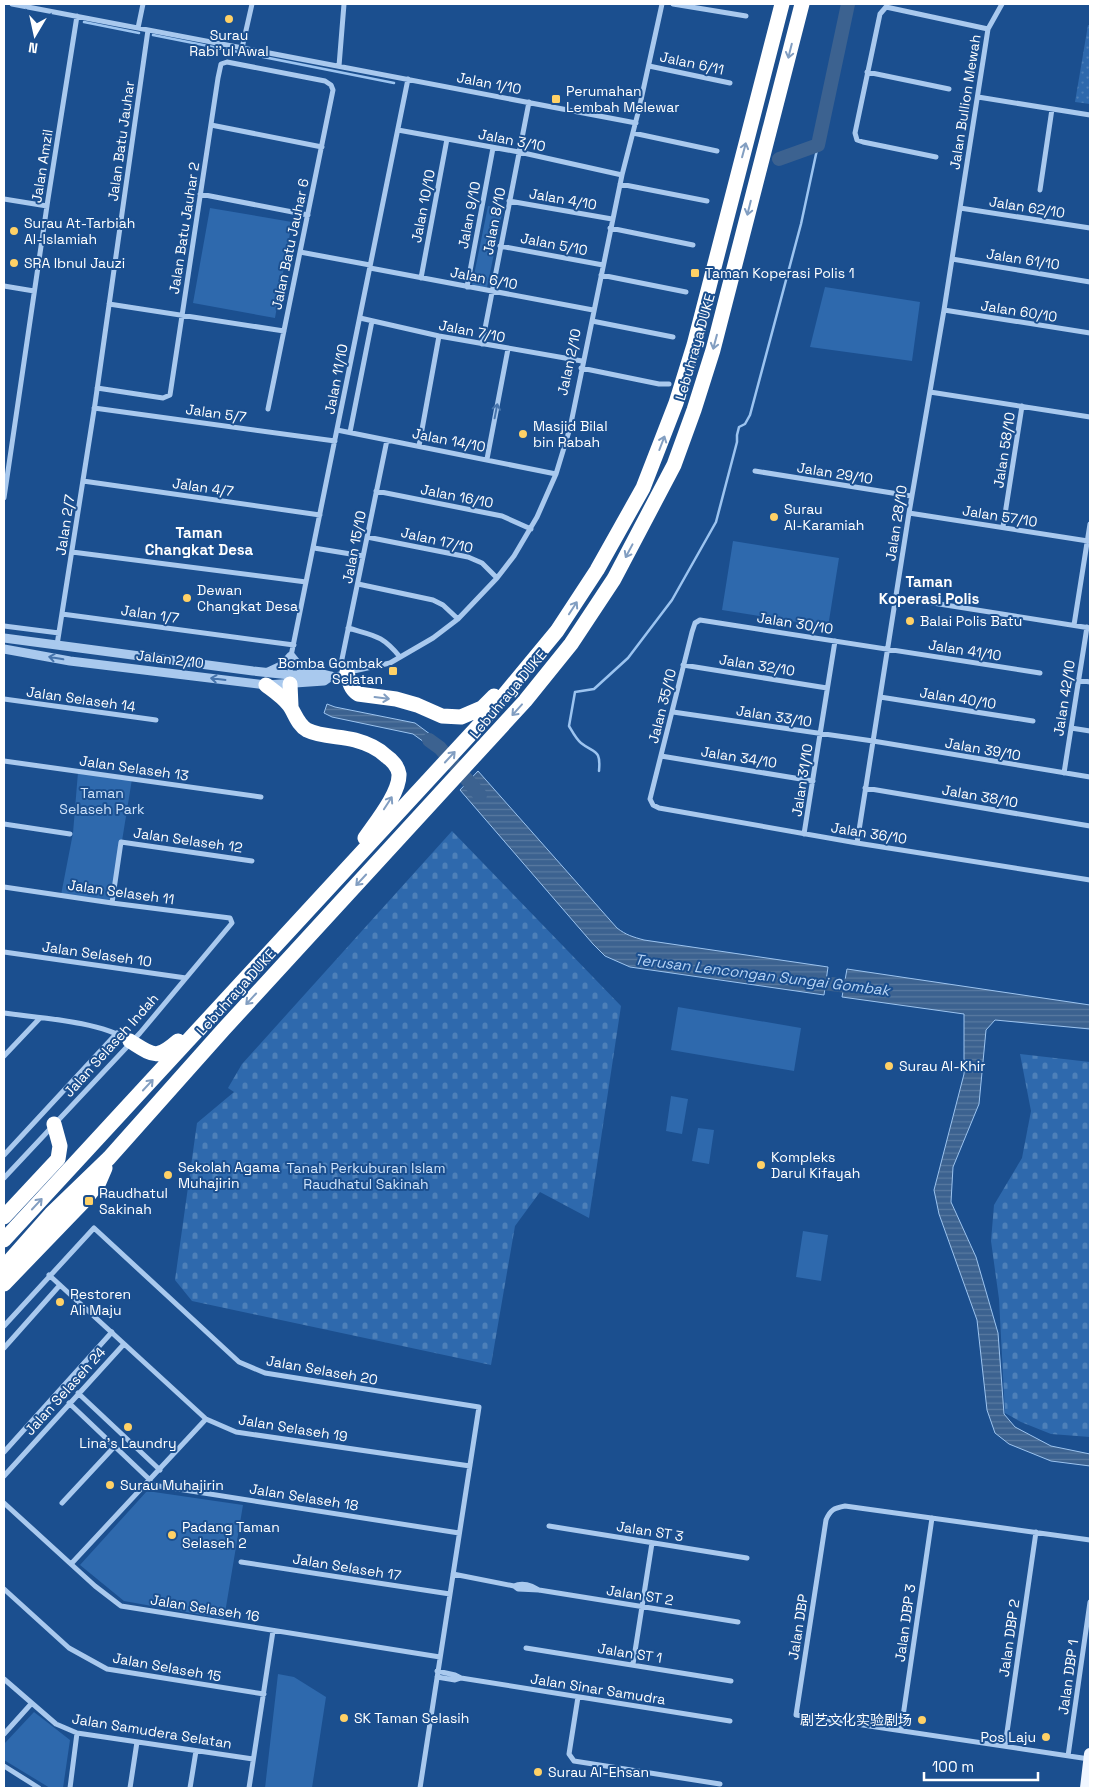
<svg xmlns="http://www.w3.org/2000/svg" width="1094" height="1792" font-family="'Space Grotesk','Noto Sans SC',sans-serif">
<defs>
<pattern id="grass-dots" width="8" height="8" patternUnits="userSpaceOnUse" patternTransform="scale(1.25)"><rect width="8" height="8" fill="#2e69ad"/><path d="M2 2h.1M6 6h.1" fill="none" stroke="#4d80b9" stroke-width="1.8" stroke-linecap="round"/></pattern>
<pattern id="cemetery-stones" width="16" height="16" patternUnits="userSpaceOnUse" patternTransform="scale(1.25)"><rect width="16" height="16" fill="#2e69ad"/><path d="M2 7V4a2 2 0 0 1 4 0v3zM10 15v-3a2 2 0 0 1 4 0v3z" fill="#4d80b9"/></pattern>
<pattern id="water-rules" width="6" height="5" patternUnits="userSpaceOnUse" patternTransform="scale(1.25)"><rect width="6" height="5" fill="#3c6290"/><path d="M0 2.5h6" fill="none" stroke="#597aa1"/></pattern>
</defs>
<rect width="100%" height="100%" fill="#1b4f8f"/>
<!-- grass -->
<path fill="url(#grass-dots)" d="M1088,25H1090V104L1075,102Z"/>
<!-- cemetery -->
<path fill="url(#cemetery-stones)" d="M452,831L621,1006L589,1218L540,1192L515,1226L491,1365L192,1301L175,1280L197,1123L234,1092L228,1088L242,1064Z
M1020,1054L1090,1062V1437L1051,1434L1021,1422L1005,1413L999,1299L991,1241L994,1205L1022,1158L1031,1111Z"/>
<!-- park -->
<path fill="#2e69ad" d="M488,206L503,209L487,288L472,285Z
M210,208L292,222L275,318L193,303Z
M825,287L920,302L912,361L810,347Z
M733,541L839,558L828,627L722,610Z
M78,772L132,779L112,903L61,895L73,833Z
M678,1007L801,1028L794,1071L671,1050Z
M671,1096L688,1099L682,1134L666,1131Z
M698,1128L714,1130L709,1164L692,1161Z
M803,1231L828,1235L821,1281L796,1277Z
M147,1491L243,1505L224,1619L124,1601L80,1565Z
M278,1674L294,1677L326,1697L312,1788H265Z
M34,1712L70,1740L63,1788H50L4,1760V1744Z"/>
<!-- water -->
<path fill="url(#water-rules)" stroke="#9cc4f0" d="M327,704L335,707L415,723L446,746L439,753L413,734L332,717L324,713Z
M478,771L617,928C626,935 633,937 644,940L828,967L824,995L630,967L605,956L593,944L460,790Z
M847,969L1090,1005V1029L995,1020L986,1030L979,1104L953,1167L951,1202L976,1257L998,1333L1004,1414L1015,1427L1051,1446L1090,1454V1466L1051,1461L1009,1444L995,1433L987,1410L977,1320L939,1214L934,1190L964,1074V1014L842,997Z"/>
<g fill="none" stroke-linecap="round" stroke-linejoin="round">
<!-- stream -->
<path stroke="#9cc4f0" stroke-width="2.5" d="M84,22L139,33
M153,35L394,83
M599,771C601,749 595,754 581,743C576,739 572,731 569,726L575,692L594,689L628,658L672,600L716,522L737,442V435L739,427L745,424L750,415L801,224L818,145"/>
<!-- river -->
<path stroke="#3c6290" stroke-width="14" d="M779,159L818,145L848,4
M429,740L440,748L480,795
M807,981L863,988"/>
<!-- minor -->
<path stroke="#a9c9ee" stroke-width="5" d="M12,4L636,123
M673,4L746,16
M138,28L143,4
M242,48L252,4
M339,66L344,4
M649,66L730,83
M867,72L949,89
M978,97L1090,115
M211,125L322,147
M398,130L519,152L622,175
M633,133L717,151
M936,157L863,142L857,140L855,133L880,14L886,7L988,29
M620,184L707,201
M1040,190L1052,109
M200,194L308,215
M4,199L47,206
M509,201L612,219
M960,208L1090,228
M610,228L693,245
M500,246L603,265
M300,252L370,265
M952,259L1090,282
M370,268L593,310
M601,275L686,292
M421,278L447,139
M4,286L34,291
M467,287L493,148
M109,304L284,331
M944,310L1090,333
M360,318L439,336L582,361
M592,321L673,337
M482,344L529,102
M581,368L659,384H669
M97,388L163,398L170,395L218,78L221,64L227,62L325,81L331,85L333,90L268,409
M930,392L1090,417
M94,408L335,441
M337,430L556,474
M350,432L372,321
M419,446L439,336
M487,459L508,349
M755,471L911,496
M83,481L320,515
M376,491L502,516L531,529
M4,498L48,199L77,16
M909,513L1088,541
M1003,527L1022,406
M367,537L468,557L482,563L497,578
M314,548L363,556
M72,552L306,582
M358,584L433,600L443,605L458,619
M895,597L1090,628
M62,614L294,645
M1074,625L1090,524
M4,626L59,633
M348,628C375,636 382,635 400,657
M57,645L95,404L148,30
M342,659L387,440
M683,665L827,688
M1040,673L700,620L695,623L692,632L650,799L653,805L659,808L857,843L1090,880
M290,676L291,656L408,79
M331,676L390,663L433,638L458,619L497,578L514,556L537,517L556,474L570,428L622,175L639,109L662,4
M1078,680L1090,682
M880,697L1033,721
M4,699L156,720
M673,712L873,741L1090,777
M1071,728L1090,731
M661,756L813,781
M4,761L261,797
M1064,773L1087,627
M865,788L1090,826
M4,824L70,834
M804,834L835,641
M857,843L909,513L944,310L988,29L1002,4
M4,887L112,903L230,918L232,923L140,1033L4,1178
M112,903L121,842L252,861
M4,952L186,978
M4,1013C39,1018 99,1021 128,1040
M4,1056L40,1018
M4,1155L117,1033
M49,1275L206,1419L236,1432L470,1466
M4,1326L94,1228L239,1362L265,1373L479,1407L420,1788
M4,1348L60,1285
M78,1393L160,1470
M69,1403L150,1480
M4,1452L112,1332
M4,1476L124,1344
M146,1484L459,1533
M4,1503L95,1586L121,1606L440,1657
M62,1503L115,1446
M549,1526L747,1558
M241,1562L450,1594
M71,1564L206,1419
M453,1574L514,1586L518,1589L539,1590L738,1622
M514,1586C522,1582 532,1585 539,1590
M4,1589L69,1648L107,1669L264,1694
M526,1648L731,1681
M633,1664L652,1543
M437,1671L455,1675L461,1678
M437,1677L455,1680L461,1678L730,1721
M4,1679L56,1724L77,1733L253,1759
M578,1697L569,1754L574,1761L720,1784
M901,1730L932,1518
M4,1734L31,1704
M1005,1746L1036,1532
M1068,1756L1090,1602
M1089,1759L796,1715L826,1520C830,1510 834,1508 845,1506L1090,1540
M4,1766L39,1788
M70,1788L77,1733
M130,1788L137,1742
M190,1788L196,1751
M249,1788L273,1631"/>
<!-- tertiary -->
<path stroke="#a9c9ee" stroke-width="9" d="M4,638L253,671L290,675L323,674L331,676
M4,649L70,661L266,685L324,681L331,676
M268,672L283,665L291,656L299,666L310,674"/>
<!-- primary -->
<path stroke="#f0f6ff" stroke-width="12" d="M1086,1788L1090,1754"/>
<!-- motorway -->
<path stroke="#fff" stroke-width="15" d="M347,672C349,681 350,689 358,694L396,699L417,705L442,716L461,717L482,708L494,696
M290,684L291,706
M266,685C274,691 283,697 289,705C295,713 297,724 307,730C321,737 340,736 355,740C366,743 378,748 386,756C392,760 398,767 399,774C400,793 375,823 365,838
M130,1041C154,1056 156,1060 178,1041
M4,1217L58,1159L60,1146L54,1124
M4,1240L481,723L557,631L597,570L643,488L676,403L694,345L782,4
M4,1267L51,1214L109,1158L223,1030L525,701L571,644L614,579L674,465L694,410L713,350L802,4
M4,1284L84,1201L99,1182L105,1168"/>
</g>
<!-- one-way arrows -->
<defs><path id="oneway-shaft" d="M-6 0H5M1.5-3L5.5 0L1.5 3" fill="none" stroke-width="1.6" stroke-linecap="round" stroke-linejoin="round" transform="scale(1.25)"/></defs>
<g stroke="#829ec1">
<use href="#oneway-shaft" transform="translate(790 51) rotate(104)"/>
<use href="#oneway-shaft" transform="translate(744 150) rotate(-75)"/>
<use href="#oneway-shaft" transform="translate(749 208) rotate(104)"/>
<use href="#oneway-shaft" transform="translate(715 342) rotate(105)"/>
<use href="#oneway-shaft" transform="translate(662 443) rotate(-69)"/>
<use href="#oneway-shaft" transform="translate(629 551) rotate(118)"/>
<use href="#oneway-shaft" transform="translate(573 608) rotate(-57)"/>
<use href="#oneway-shaft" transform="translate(382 698) rotate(7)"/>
<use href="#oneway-shaft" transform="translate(517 710) rotate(132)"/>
<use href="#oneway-shaft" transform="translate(450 757) rotate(-47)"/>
<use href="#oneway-shaft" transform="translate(388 803) rotate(-57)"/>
<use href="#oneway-shaft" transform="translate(361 880) rotate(133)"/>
<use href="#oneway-shaft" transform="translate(251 999) rotate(133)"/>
<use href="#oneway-shaft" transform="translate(148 1085) rotate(-47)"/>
<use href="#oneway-shaft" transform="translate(37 1204) rotate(-47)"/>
</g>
<g stroke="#4674ac">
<use href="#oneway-shaft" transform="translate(496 411) rotate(-79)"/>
<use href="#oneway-shaft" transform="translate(56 658) rotate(-170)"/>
<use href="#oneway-shaft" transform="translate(218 679) rotate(-173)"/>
</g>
<!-- markers -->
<g fill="#ffd166" stroke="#1b4f8f" stroke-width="2">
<circle cx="229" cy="19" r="5"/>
<rect x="551" y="94" width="10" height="10" rx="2.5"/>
<circle cx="14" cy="231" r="5"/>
<circle cx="14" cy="263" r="5"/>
<rect x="690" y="268" width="10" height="10" rx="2.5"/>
<circle cx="523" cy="434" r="5"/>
<circle cx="774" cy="517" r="5"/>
<circle cx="187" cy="598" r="5"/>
<circle cx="910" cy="621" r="5"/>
<rect x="388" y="666" width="10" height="10" rx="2.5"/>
<circle cx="889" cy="1066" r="5"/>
<circle cx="761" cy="1165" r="5"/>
<circle cx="168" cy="1175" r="5"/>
<rect x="84" y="1196" width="10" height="10" rx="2.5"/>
<circle cx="60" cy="1302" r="5"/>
<circle cx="128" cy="1427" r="5"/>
<circle cx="110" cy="1485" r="5"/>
<circle cx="172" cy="1535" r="5"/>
<circle cx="344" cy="1718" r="5"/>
<circle cx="922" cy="1720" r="5"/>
<circle cx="1046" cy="1737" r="5"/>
<circle cx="538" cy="1772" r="5"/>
</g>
<g text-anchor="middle" stroke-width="4" stroke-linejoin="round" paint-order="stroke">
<!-- poi labels -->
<g font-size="14" fill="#fff" stroke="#1b4f8f" text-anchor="start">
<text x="229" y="40" text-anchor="middle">Surau<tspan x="229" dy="16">Rabi'ul Awal</tspan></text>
<text x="566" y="96">Perumahan<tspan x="566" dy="16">Lembah Melewar</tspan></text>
<text x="24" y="228">Surau At-Tarbiah<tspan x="24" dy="16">Al-Islamiah</tspan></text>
<text x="24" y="268">SRA Ibnul Jauzi</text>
<text x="705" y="278">Taman Koperasi Polis 1</text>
<text x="533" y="431">Masjid Bilal<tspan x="533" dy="16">bin Rabah</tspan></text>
<text x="784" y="514">Surau<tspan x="784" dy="16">Al-Karamiah</tspan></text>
<text x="197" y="595">Dewan<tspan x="197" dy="16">Changkat Desa</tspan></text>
<text x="920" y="626">Balai Polis Batu</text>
<text x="383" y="668" text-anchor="end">Bomba Gombak<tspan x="383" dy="16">Selatan</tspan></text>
<text x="899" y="1071">Surau Al-Khir</text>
<text x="771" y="1162">Kompleks<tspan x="771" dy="16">Darul Kifayah</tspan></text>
<text x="178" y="1172">Sekolah Agama<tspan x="178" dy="16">Muhajirin</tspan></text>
<text x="99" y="1198">Raudhatul<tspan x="99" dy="16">Sakinah</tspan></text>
<text x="70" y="1299">Restoren<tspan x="70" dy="16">Ali Maju</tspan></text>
<text x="128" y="1448" text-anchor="middle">Lina's Laundry</text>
<text x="120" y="1490">Surau Muhajirin</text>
<text x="182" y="1532">Padang Taman<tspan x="182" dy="16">Selaseh 2</tspan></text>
<text x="354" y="1723">SK Taman Selasih</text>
<text x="912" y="1725" text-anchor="end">剧艺文化实验剧场</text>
<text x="1036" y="1742" text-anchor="end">Pos Laju</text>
<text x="548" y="1777">Surau Al-Ehsan</text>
</g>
<!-- street labels -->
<g font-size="14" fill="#fff" stroke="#1b4f8f">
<text transform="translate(692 63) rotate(12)" y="5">Jalan 6/11</text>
<text transform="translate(489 83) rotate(11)" y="5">Jalan 1/10</text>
<text transform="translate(965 102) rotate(-81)" y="5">Jalan Bullion Mewah</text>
<text transform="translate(512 140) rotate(11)" y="5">Jalan 3/10</text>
<text transform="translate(121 141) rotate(-82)" y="5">Jalan Batu Jauhar</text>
<text transform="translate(42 166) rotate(-81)" y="5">Jalan Amzil</text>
<text transform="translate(563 199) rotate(10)" y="5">Jalan 4/10</text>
<text transform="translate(423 206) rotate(-79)" y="5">Jalan 10/10</text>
<text transform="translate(1027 207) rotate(9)" y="5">Jalan 62/10</text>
<text transform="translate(469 215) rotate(-79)" y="5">Jalan 9/10</text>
<text transform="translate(494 221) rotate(-79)" y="5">Jalan 8/10</text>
<text transform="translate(184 228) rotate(-81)" y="5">Jalan Batu Jauhar 2</text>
<text transform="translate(290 244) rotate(-78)" y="5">Jalan Batu Jauhar 6</text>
<text transform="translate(554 244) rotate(11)" y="5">Jalan 5/10</text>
<text transform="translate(1023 259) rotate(9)" y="5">Jalan 61/10</text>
<text transform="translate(484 278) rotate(11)" y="5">Jalan 6/10</text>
<text transform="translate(1019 311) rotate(9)" y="5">Jalan 60/10</text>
<text transform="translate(472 331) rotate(11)" y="5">Jalan 7/10</text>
<text transform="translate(695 347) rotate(-74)" y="5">Lebuhraya DUKE</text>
<text transform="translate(569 362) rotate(-78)" y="5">Jalan 2/10</text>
<text transform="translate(336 379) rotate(-79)" y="5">Jalan 11/10</text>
<text transform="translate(216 413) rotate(8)" y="5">Jalan 5/7</text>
<text transform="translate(449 440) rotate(11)" y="5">Jalan 14/10</text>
<text transform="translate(1004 450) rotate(-81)" y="5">Jalan 58/10</text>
<text transform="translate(835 473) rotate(9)" y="5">Jalan 29/10</text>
<text transform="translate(203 487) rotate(8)" y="5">Jalan 4/7</text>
<text transform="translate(457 496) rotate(11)" y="5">Jalan 16/10</text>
<text transform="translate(1000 516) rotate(9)" y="5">Jalan 57/10</text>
<text transform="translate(896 523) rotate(-81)" y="5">Jalan 28/10</text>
<text transform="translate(65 525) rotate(-81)" y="5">Jalan 2/7</text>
<text transform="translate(437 540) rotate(13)" y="5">Jalan 17/10</text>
<text transform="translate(354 547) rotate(-79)" y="5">Jalan 15/10</text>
<text transform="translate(150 614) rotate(8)" y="5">Jalan 1/7</text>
<text transform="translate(795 623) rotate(9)" y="5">Jalan 30/10</text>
<text transform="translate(965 650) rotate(9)" y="5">Jalan 41/10</text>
<text transform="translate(170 659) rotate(7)" y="5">Jalan 2/10</text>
<text transform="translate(757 665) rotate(9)" y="5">Jalan 32/10</text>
<text transform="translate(508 694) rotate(-50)" y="5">Lebuhraya DUKE</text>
<text transform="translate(958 698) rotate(9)" y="5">Jalan 40/10</text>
<text transform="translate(1064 698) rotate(-81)" y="5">Jalan 42/10</text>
<text transform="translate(81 699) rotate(8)" y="5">Jalan Selaseh 14</text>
<text transform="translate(662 706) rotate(-76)" y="5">Jalan 35/10</text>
<text transform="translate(774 716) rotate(9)" y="5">Jalan 33/10</text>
<text transform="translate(983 749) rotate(10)" y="5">Jalan 39/10</text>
<text transform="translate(739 757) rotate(9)" y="5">Jalan 34/10</text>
<text transform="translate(134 768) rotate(8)" y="5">Jalan Selaseh 13</text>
<text transform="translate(802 780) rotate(-81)" y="5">Jalan 31/10</text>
<text transform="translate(980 796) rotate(10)" y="5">Jalan 38/10</text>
<text transform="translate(869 833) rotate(9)" y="5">Jalan 36/10</text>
<text transform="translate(188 840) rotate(8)" y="5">Jalan Selaseh 12</text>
<text transform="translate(121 892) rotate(8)" y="5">Jalan Selaseh 11</text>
<text transform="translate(97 954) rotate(8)" y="5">Jalan Selaseh 10</text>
<text transform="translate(236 992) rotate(-48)" y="5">Lebuhraya DUKE</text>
<text transform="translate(111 1045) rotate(-48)" y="5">Jalan Selaseh Indah</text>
<text transform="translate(322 1370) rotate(10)" y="5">Jalan Selaseh 20</text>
<text transform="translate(65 1391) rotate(-48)" y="5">Jalan Selaseh 24</text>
<text transform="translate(293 1428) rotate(9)" y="5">Jalan Selaseh 19</text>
<text transform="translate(304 1497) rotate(9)" y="5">Jalan Selaseh 18</text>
<text transform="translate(650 1531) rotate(9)" y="5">Jalan ST 3</text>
<text transform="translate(347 1567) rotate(9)" y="5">Jalan Selaseh 17</text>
<text transform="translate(640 1595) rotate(9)" y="5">Jalan ST 2</text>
<text transform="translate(205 1608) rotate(9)" y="5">Jalan Selaseh 16</text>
<text transform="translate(905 1623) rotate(-82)" y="5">Jalan DBP 3</text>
<text transform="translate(798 1627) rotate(-81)" y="5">Jalan DBP</text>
<text transform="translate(1009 1638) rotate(-82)" y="5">Jalan DBP 2</text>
<text transform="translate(630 1653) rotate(9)" y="5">Jalan ST 1</text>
<text transform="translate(167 1667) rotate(10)" y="5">Jalan Selaseh 15</text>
<text transform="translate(1068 1677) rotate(-82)" y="5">Jalan DBP 1</text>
<text transform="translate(598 1689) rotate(9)" y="5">Jalan Sinar Samudra</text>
<text transform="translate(152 1731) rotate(9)" y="5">Jalan Samudera Selatan</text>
</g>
<!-- park labels -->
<g font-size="14" fill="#cfe3fa" stroke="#1b4f8f">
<text x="102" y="798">Taman<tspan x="102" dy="16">Selaseh Park</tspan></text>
<text x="366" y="1173">Tanah Perkuburan Islam<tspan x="366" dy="16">Raudhatul Sakinah</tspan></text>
</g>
<!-- neighbourhood labels -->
<g font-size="15" font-weight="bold" fill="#fff" stroke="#1b4f8f">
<text x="199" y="538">Taman<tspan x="199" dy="17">Changkat Desa</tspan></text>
<text x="929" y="587">Taman<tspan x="929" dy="17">Koperasi Polis</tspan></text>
</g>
<!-- water labels -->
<g font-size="15" font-style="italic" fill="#b5d3f5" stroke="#1b4f8f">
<text transform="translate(762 975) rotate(7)" y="5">Terusan Lencongan Sungai Gombak</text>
</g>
</g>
<!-- border -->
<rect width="1094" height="1792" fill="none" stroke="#ffffff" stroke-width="10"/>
<!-- north arrow -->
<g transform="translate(35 35) rotate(189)" stroke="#1b4f8f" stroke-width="4" paint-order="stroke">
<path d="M0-4L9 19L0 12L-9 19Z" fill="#ffffff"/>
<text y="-8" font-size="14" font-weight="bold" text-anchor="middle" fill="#ffffff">N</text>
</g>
<!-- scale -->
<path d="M924 1772v8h114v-8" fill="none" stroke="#ffffff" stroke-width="2.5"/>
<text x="932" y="1772" font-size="15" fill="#ffffff" stroke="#1b4f8f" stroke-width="4" paint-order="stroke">100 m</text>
</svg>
